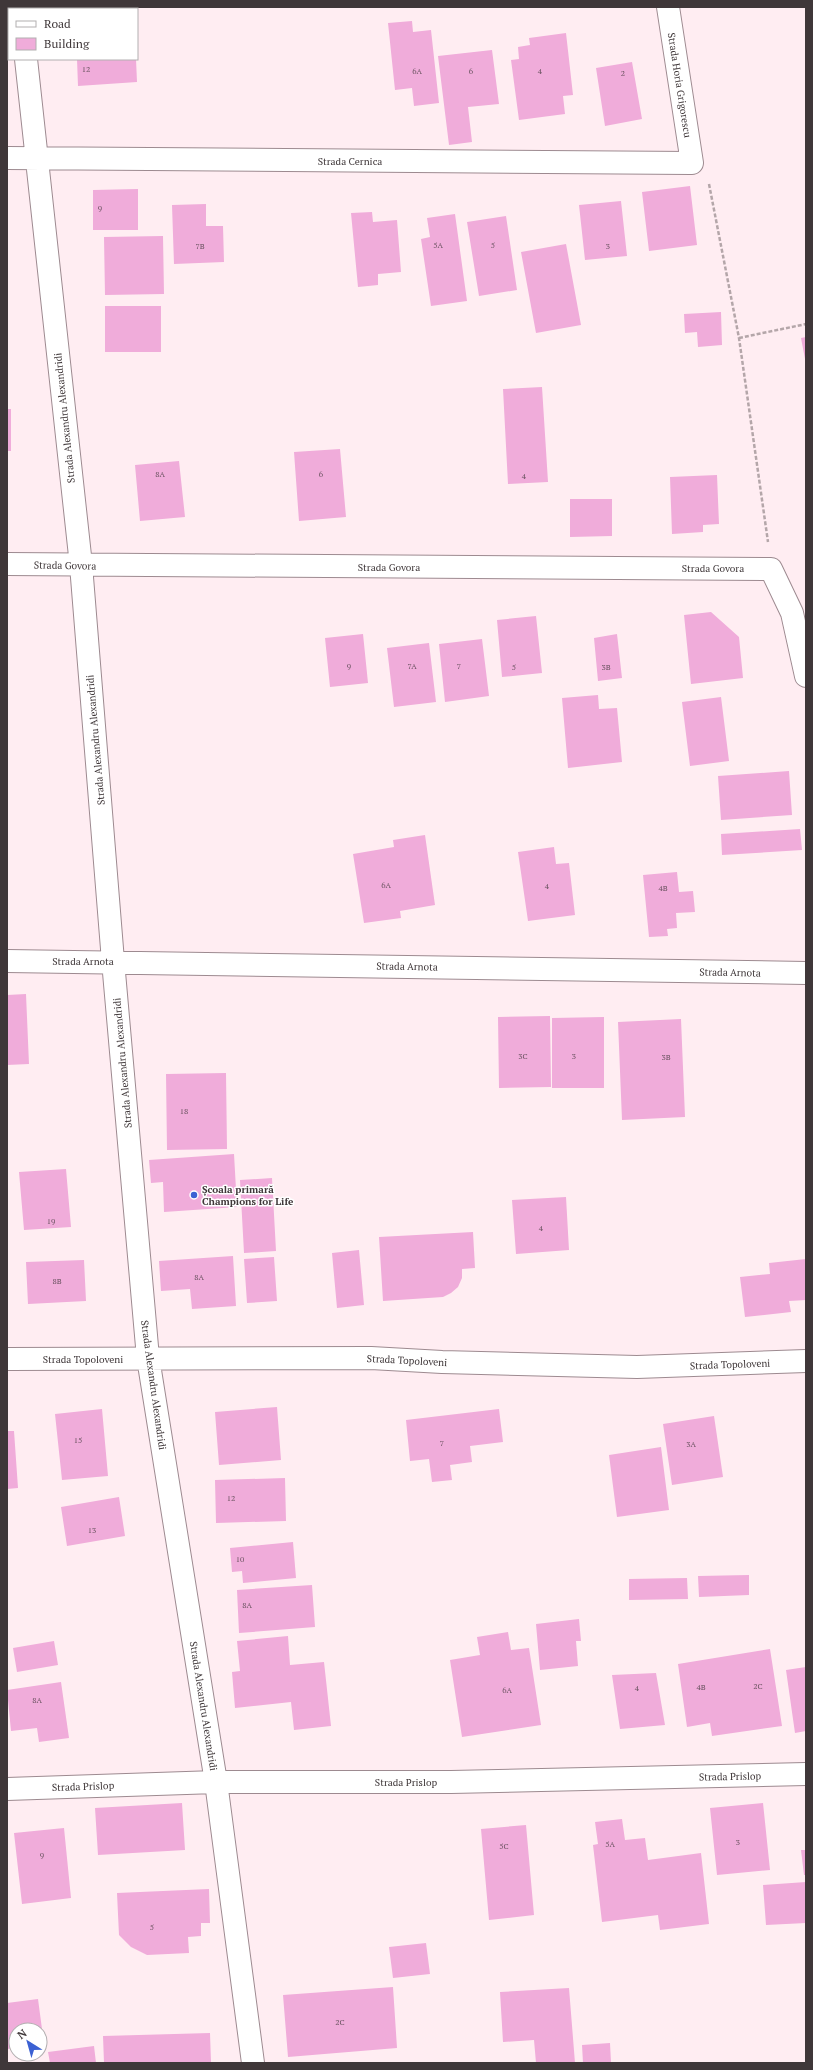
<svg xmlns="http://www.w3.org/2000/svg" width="813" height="2070" font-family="'PT Serif',serif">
<rect width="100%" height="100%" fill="#ffedf2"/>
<!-- building -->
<path fill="#f0acda" d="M50,7H113V9H50Z
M412,21L413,32L431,30L439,103L414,106L412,88L395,90L388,23Z
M566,33L573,95L563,96L565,114L519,120L511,60L519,59L518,47L530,45L529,38Z
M492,50L499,104L468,107L472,142L449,145L438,56Z
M77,59H136L137,82L78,86Z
M632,62L642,119L605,126L596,68Z
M690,186L697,245L649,251L642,192Z
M138,189V230H93V190Z
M621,201L627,256L585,260L579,205Z
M206,204V226H223L224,262L174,264L172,205Z
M372,212L373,222L397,220L401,272L378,274V285L358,287L351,213Z
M455,214L467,301L431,306L421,239L430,237L427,218Z
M506,216L517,290L479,296L467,222Z
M163,236L164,294L105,295L104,237Z
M566,244L581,325L536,333L521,252Z
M105,306H161V352H105Z
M721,312L722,345L698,347L697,332L685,333L684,314Z
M806,337V359H805L801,338Z
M542,387L548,482L508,484L503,389Z
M7,409H11V451H7Z
M340,449L346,517L299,521L294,452Z
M179,461L185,517L140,521L135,465Z
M717,475L719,524L703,525V532L672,534L670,477Z
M570,499H612V536L570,537Z
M711,612L739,637L743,678L691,684L684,615Z
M536,616L542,673L502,677L497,620Z
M363,634L368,683L330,687L325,638Z
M617,634L622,678L598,681L594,638Z
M482,639L489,696L445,702L439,644Z
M429,643L436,702L394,707L387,648Z
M598,695L599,709L617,708L622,762L568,768L562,698Z
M721,697L729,761L690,766L682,702Z
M789,771L792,815L721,820L718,776Z
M800,829L802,850L722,855L721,834Z
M425,835L435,905L400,911L401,918L364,923L353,854L394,847L393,840Z
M554,847L556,864L569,863L575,915L528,921L518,852Z
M677,872L679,892L693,891L695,912L676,913L677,928L667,929L668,936L649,937L643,875Z
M26,994L29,1064L7,1065V995Z
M550,1016L551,1087L499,1088L498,1017Z
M604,1017V1088H552V1018Z
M681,1019L685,1117L622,1120L618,1022Z
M226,1073L227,1149L167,1150L166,1074Z
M234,1154L237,1207L164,1212L163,1182L151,1183L149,1160Z
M66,1169L71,1227L24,1230L19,1172Z
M272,1178L276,1251L244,1253L240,1180Z
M566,1197L569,1250L516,1254L512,1200Z
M473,1232L475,1268L462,1269V1278L458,1287L451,1293L443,1297L383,1301L379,1237Z
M359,1250L364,1305L337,1308L332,1253Z
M233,1256L236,1306L192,1309L190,1289L161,1291L159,1261Z
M274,1257L277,1301L247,1303L244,1259Z
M806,1259V1300L789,1301L791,1312L745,1317L740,1277L770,1274L769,1263Z
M84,1260L86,1301L28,1304L26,1262Z
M277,1407L281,1460L219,1465L215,1412Z
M102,1409L108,1476L62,1480L55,1414Z
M499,1409L503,1442L470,1446L472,1462L450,1465L452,1480L432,1482L429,1459L410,1461L406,1420Z
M714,1416L723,1477L672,1485L663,1424Z
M7,1431H14L18,1488L7,1489Z
M661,1447L669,1510L617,1517L609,1455Z
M285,1478L286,1521L216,1523L215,1480Z
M119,1497L125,1536L67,1546L61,1507Z
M293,1542L296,1578L243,1583L242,1571L232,1572L230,1548Z
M749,1575V1595L699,1597L698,1576Z
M687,1578L688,1599L629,1600V1579Z
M312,1585L315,1627L239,1633L237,1590Z
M579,1619L581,1641H576L578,1666L540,1670L536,1624Z
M508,1632L511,1650L529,1648L541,1725L462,1737L450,1660L480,1655L477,1637Z
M288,1636L290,1665L324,1662L331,1726L294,1730L291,1702L235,1708L232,1672L240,1671L237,1641Z
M54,1641L58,1665L17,1672L13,1648Z
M770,1649L782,1726L712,1736L710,1723L687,1727L678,1664Z
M806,1667V1731L795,1733L786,1670Z
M656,1673L665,1725L620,1729L612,1675Z
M61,1682L69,1738L39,1742L37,1728L11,1731L7,1690Z
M182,1803L185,1850L98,1855L95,1808Z
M763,1803L770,1870L717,1875L710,1808Z
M622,1819L625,1840L645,1838L648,1860L701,1853L709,1924L660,1930L658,1915L602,1922L593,1845L598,1844L595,1822Z
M526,1825L534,1915L489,1920L481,1829Z
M64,1828L71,1898L22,1904L14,1833Z
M801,1850H806V1875H804Z
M806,1882V1923L766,1925L763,1885Z
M209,1889L210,1923H201V1936L188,1937L189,1953L147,1955L131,1947L119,1935L117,1893Z
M426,1943L430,1974L393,1978L389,1947Z
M393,1987L397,2048L288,2057L283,1995Z
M569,1988L575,2063H536L534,2040L503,2042L500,1992Z
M38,1999L44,2044H40V2030H16V2048L7,2049V2003Z
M210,2033L211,2063H104L103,2036Z
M610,2043L611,2063H583L582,2045Z
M94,2046L96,2063H50L48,2052Z"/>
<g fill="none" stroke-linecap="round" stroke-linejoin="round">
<!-- minor casing -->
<g stroke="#9d8a90" stroke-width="24">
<path id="minor" d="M21,7V9
M26,59L81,565L113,961L148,1358L216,1782L253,2063
M7,158L692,163L668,7
M7,564L771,569L792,613L806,676
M7,961L806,973
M7,1359L371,1358L442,1362L637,1367L806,1361
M7,1789L216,1782H451L806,1774"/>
</g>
<!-- path -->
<path stroke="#b4a6a9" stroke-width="2.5" stroke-dasharray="4 2" stroke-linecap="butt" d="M709,184L739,338L768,542
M739,338L806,324"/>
<!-- minor -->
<use href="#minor" stroke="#fff" stroke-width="22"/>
</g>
<!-- markers -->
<circle fill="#3b61d3" stroke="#fff" stroke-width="1.5" cx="194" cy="1195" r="4"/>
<g text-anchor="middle" stroke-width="3" stroke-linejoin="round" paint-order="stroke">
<!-- number labels -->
<g font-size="8" fill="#6b5461">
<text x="86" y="72">12</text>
<text x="417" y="74">6A</text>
<text x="471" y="74">6</text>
<text x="540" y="74">4</text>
<text x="623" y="76">2</text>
<text x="100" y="211">9</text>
<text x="438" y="248">5A</text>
<text x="493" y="248">5</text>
<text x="200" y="249">7B</text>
<text x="608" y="249">3</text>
<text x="160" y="477">8A</text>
<text x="321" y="477">6</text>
<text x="524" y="479">4</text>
<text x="349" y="669">9</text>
<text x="412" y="669">7A</text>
<text x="459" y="669">7</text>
<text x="514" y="670">5</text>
<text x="606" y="670">3B</text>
<text x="386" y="888">6A</text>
<text x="547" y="889">4</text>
<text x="663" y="891">4B</text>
<text x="523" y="1059">3C</text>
<text x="574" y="1059">3</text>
<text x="666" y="1060">3B</text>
<text x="184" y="1114">18</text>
<text x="51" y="1224">19</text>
<text x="541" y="1231">4</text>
<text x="199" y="1280">8A</text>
<text x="57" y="1284">8B</text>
<text x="78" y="1443">15</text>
<text x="442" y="1446">7</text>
<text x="691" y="1447">3A</text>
<text x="231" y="1501">12</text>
<text x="92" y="1533">13</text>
<text x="240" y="1562">10</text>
<text x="247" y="1608">8A</text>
<text x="758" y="1689">2C</text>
<text x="701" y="1690">4B</text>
<text x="637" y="1691">4</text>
<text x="507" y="1693">6A</text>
<text x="37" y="1703">8A</text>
<text x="738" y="1845">3</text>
<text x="610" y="1847">5A</text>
<text x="504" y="1849">5C</text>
<text x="42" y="1858">9</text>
<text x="152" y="1930">5</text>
<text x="340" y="2025">2C</text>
</g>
<!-- street labels -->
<g font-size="10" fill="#3f3739" stroke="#fff">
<text transform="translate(680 85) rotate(81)" y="4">Strada Horia Grigorescu</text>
<text x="350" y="165">Strada Cernica</text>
<text transform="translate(64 418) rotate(-96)" y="4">Strada Alexandru Alexandridi</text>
<text transform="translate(65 565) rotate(1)" y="4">Strada Govora</text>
<text x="389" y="571">Strada Govora</text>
<text x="713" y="572">Strada Govora</text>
<text transform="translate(95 740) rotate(-95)" y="4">Strada Alexandru Alexandridi</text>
<text x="83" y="965">Strada Arnota</text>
<text transform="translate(407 966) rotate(1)" y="4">Strada Arnota</text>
<text transform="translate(730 972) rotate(1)" y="4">Strada Arnota</text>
<text transform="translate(122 1063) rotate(-95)" y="4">Strada Alexandru Alexandridi</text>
<text x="83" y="1363">Strada Topoloveni</text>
<text transform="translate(407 1360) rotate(3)" y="4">Strada Topoloveni</text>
<text transform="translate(730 1364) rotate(-2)" y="4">Strada Topoloveni</text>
<text transform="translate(154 1385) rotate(82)" y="4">Strada Alexandru Alexandridi</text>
<text transform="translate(204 1706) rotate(81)" y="4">Strada Alexandru Alexandridi</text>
<text transform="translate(730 1776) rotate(-1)" y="4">Strada Prislop</text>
<text x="406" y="1786">Strada Prislop</text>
<text transform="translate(83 1786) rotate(-2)" y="4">Strada Prislop</text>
</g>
<!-- poi labels -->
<g font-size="10" font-weight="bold" fill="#3f3739" stroke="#fff" text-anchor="start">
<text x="202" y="1193">Școala primară<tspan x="202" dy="12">Champions for Life</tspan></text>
</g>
</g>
<!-- border -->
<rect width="813" height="2070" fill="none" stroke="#3f3739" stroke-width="16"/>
<!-- legend -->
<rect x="8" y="8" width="130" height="52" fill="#ffffff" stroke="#b2afb0"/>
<rect x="16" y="21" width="20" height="6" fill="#ffffff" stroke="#b2afb0"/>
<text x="44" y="28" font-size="12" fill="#3f3739">Road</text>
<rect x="16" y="38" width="20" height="12" fill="#f0acda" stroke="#b2afb0"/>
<text x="44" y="48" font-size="12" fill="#3f3739">Building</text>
<!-- north arrow -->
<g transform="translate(28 2042) rotate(323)"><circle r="19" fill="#ffffff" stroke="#b2afb0"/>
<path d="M0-3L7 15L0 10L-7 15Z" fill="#3b61d3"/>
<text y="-6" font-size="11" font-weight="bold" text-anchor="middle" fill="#3f3739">N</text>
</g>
</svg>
